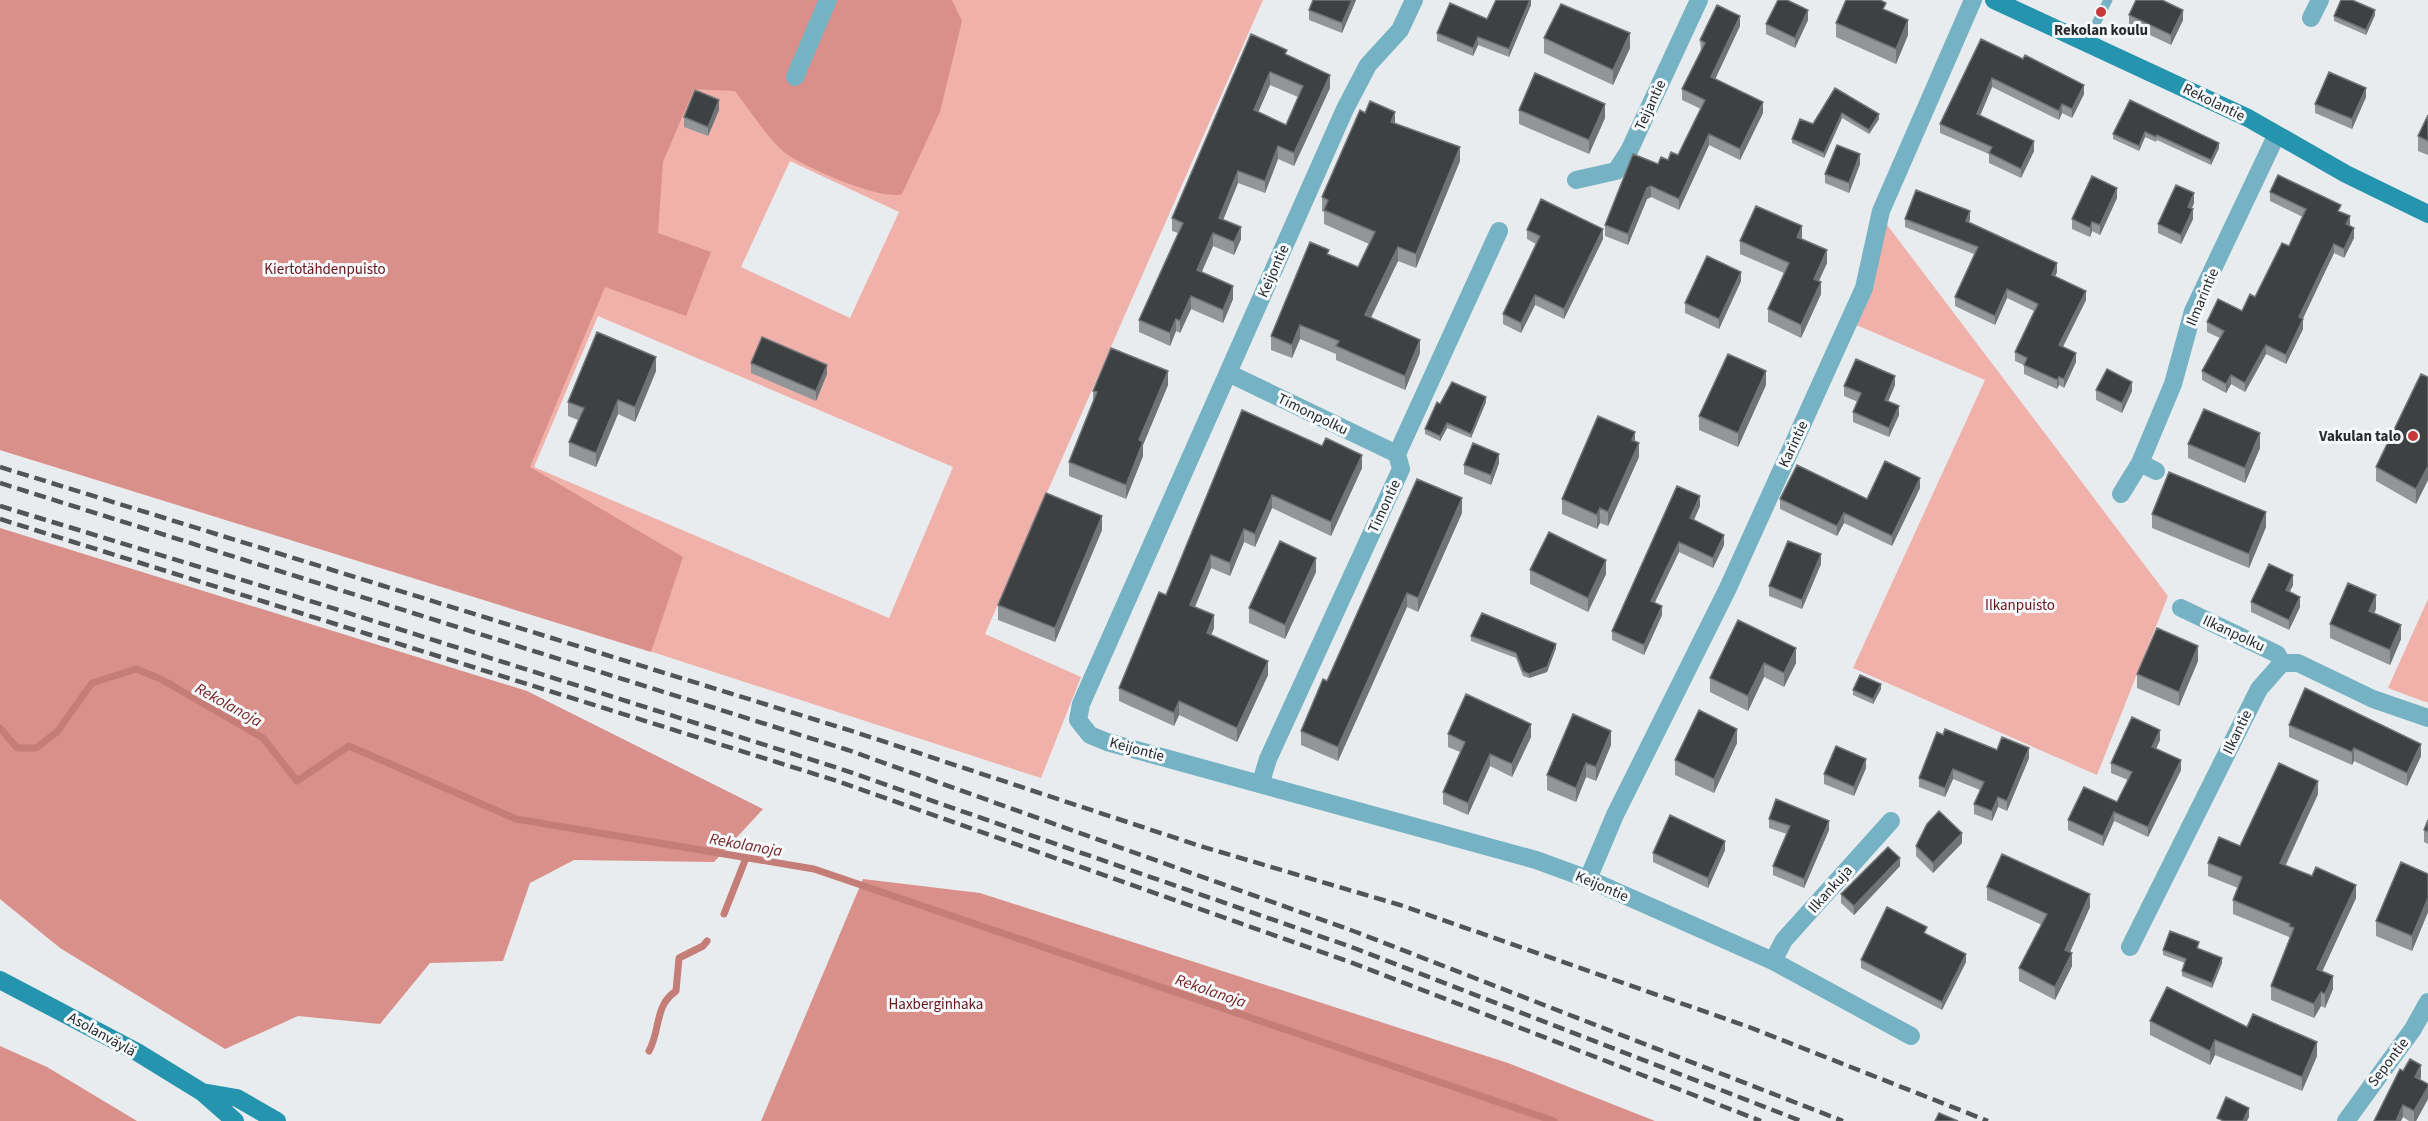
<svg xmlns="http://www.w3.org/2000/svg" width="2428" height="1121" font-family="'Source Sans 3',sans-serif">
<rect width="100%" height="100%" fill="#e8ecee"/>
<!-- green -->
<path fill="#f1b1ab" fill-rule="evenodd" d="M0,0H1263L985,634L1081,677L1041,778L563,623L0,450ZM790,161L899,212L850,318L741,267ZM598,316L953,467L889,618L534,467Z
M1885,222L2168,596L2097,775L1853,668L1985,380L1854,324Z
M2428,599V703L2388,688Z"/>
<!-- forest -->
<path fill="#da908a" d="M0,0H952L962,21L940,112L902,194C881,201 804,167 785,153C770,141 748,108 735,91L694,89L663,162L658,233L711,252L686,316L605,287L530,467L683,557L651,652L0,450Z
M0,528L527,691L763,809L714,862L574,860L530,883L503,961L430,963L380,1024L298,1016L225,1049L60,948L0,899Z
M863,879L980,893L1508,1063L1655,1121H761Z
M0,1046L47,1067L137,1121H0Z"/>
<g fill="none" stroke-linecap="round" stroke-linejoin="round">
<!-- stream -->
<path stroke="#c57d78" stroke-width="7" d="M0,728L17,748H36L57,732L92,683L136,669L161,679L263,738L297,781L349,746L516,819L814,869L1554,1121
M724,914L746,858
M649,1051C661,1029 654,1006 676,991L679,958L703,946L707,941"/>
<!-- service -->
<path stroke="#75b2c4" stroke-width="9" d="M2087,41L2108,0"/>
<!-- minor -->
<path stroke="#75b2c4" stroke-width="18" d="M1414,0L1400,30L1368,65L1345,109L1081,704L1078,720L1090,735L1107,742L1536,860L1588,879L1773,961L1911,1036
M2311,18L2320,0
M795,77L828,0
M1576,180L1616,171L1629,151L1699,0
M1228,373L1397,454
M2140,463L2156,471
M2121,494L2140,463L2173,384L2193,311L2276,136
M2181,608L2277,654L2282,663
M1261,782L1268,759L1401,469L1397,454L1499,231
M1588,879L1615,815L1728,588L1864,288L1881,211L1973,0
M2130,947L2259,689L2282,663H2298L2373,699L2428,718
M1773,961L1784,940L1891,821
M2346,1121L2413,1029L2428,1002"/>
<!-- secondary -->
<path stroke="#2594af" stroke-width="18" d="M1994,0L2248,118L2346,174L2428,214
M0,980L137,1052L202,1092L235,1121
M202,1092L237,1098L277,1121"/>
<!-- rail -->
<path stroke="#525455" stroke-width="4.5" stroke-dasharray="12 6" stroke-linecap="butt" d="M0,467L855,732L1200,846L1400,905L1749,1027L1988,1121
M0,483L848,750L1356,932L1843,1121
M0,506L285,593L841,769L1354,948L1801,1121
M0,519L837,781L1350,962L1761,1121"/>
</g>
<!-- wall -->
<path fill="#939698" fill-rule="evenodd" d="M1313,0H1356L1342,33L1309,20V10Z
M1531,0V5L1509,57L1478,45L1473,56L1437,41V33L1487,19Z
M1886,11L1908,35L1896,64L1836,37V23Z
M2129,15L2183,20L2171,45L2129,25Z
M2375,15L2366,35L2334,21V16Z
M1808,20L1795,48L1766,34V24Z
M1740,26L1715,79L1763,113L1740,160L1709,145L1679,210L1651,197L1647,199L1628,245L1605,236V225L1658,164L1678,155L1701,109L1682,100V89L1701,52L1700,40Z
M1251,34L1287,55L1330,88L1294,166L1278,159L1265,193L1238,183L1223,220L1241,239L1234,255L1213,246L1202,272L1233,299L1223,323L1191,309L1180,333L1176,331L1170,346L1139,332V320L1178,233L1172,231V218ZM1270,85L1298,97L1286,125L1258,112Z
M1544,38L1630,48L1613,85L1544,53Z
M1981,39L2023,59L2084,94L2072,118L2062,113L2059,120L1992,87L1980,116L2034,151L2021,178L1989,163V154L1940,133V124Z
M1835,88L1879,119L1869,134L1842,118L1824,158L1792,143V139L1813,124Z
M2366,97L2352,129L2315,113V104Z
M2130,100L2219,148L2211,165L2157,140L2156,142L2145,137L2139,151L2113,139V134Z
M719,110L708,136L684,127V117Z
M1519,110L1605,118L1589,154L1519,124Z
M2428,115V155L2418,151V136Z
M1395,124L1460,161L1416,268L1398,261L1371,318L1420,353L1405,390L1336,360V354L1300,339L1292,358L1271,350V336L1329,254L1358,267L1369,244L1324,224V212L1322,211V197Z
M1860,164L1849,193L1825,183V174Z
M2270,192L2341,212L2350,225L2354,238L2344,258L2334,253L2302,319L2303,329L2286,364L2266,354L2245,392L2231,384L2226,393L2202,380V371L2220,338L2207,332V322L2242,311L2255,297L2289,246L2303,217L2270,201Z
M2117,198L2100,235L2092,231L2090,237L2072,229V219Z
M2194,203L2192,208L2193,219L2181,244L2158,233V224Z
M1905,219H1970L1969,222L2057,272L2055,276L2086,300L2063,347L2076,362L2064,388L2059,385L2057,389L2024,374V365L2015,361V352L2034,311L2007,298L1995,325L1955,306V297L1974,254L1905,227Z
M1527,230L1603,239L1564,319L1535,305L1521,333L1503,324V314L1536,244L1527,239Z
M1802,239L1827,263L1819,281L1821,294L1801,338L1768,322V309L1784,273L1740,254V241Z
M1741,281L1719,329L1685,313V303Z
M751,363L827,374L816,401L751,373Z
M656,371L635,422L618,414L596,467L569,456V442L578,420L568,416V402Z
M2428,377V480L2416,504L2376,481V467Z
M1168,385L1143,445V456L1126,499L1069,476V462L1093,401V391Z
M1766,385L1738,447L1699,430V416Z
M1895,385L1888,401L1899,415L1889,437L1853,422V412L1858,402L1844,396V386Z
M2096,390L2132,391L2122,413L2096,400Z
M1486,402L1471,438L1447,428L1440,441L1425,434V429Z
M1242,410L1362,468L1331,536L1272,508L1255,547L1244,542L1230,576L1211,568L1195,607L1214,628L1211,635L1268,675L1237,742L1179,715L1174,726L1119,701V688L1166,595Z
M1635,442L1639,457L1608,526L1600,523L1597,529L1562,514V499Z
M2188,444L2260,448L2245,483L2188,458Z
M1499,463L1491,485L1464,474V465Z
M1920,488L1892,546L1844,523L1837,536L1780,509V499H1867Z
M1700,506L1694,520L1724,545L1713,568L1679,552L1655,602L1662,615L1644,655L1612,640V631Z
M1462,513L1418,612L1407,607L1338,761L1301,745V731L1327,681Z
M2152,514L2266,527L2249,568L2152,528Z
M1102,530L1055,642L998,620V605Z
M1821,564L1802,609L1769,596V586Z
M1530,570L1606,574L1588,612L1530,584Z
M1316,572L1285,639L1249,623V608Z
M2293,585L2289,592L2300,607L2289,630L2251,612V602Z
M2376,609L2374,613L2401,639L2390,665L2330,638V624Z
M1471,636L1556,648L1547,672L1529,678L1523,676L1516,658L1471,641Z
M1796,648V663L1784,687L1764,677L1748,711L1710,692V678Z
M2198,661L2179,706L2137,688V674Z
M1881,689L1873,704L1853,695V690Z
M2289,725L2421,756L2407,786L2354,761L2352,765L2289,737Z
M1448,734L1531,737L1512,777L1490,766L1468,815L1443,804V792L1460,752L1448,747Z
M1943,735L2029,758L2007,811L1998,807L1992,821L1974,814V804L1980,790L1953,779L1945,797L1919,787V778Z
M2160,740L2156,749L2181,770L2148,837L2114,821L2103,846L2068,830V820L2117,802L2128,780L2111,773V763Z
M1737,743L1714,793L1675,775V760Z
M1611,745L1596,781L1586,777L1576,802L1547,790V775Z
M1866,768L1854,796L1824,784V774Z
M2318,794L2286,865L2356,898L2322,971L2333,989L2325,1008L2321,1006L2314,1018L2271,1000V986L2290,940L2289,937L2233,914V900L2238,888L2208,876V863L2240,846Z
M1769,819L1829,830L1804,888L1773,875V866L1787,834L1769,828Z
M2428,820V844L2424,842V830Z
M1962,843L1933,873L1916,856V846Z
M1725,850L1708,888L1653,862V853Z
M1900,866L1854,915L1841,903V894Z
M2428,874V912L2412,951L2376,936V921Z
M1987,887L2090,907L2070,952L2072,966L2055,1000L2019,981V968L2042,925L1987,900Z
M2199,947L2198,949L2222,963L2212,988L2182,976V971L2185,963L2163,955V950Z
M1861,960L1966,962L1942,1010L1861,968Z
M2150,1021L2247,1027L2317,1056L2302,1091L2215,1055L2210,1065L2150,1035Z
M2421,1077L2420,1080L2428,1084V1099L2416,1121H2409L2403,1117L2374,1121Z"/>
<!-- shaded-wall -->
<path fill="#717476" d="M1352,0H1356L1342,33V23Z
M1530,0H1531V5L1509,57V49Z
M1808,10V20L1795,48V38Z
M2183,10V20L2171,45V35Z
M2375,10V15L2366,35V30Z
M1740,16V26L1711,88V77Z
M1908,20V35L1896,64V49Z
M1630,33V48L1613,85V70Z
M1478,37V45L1473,56V48Z
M1270,72V85L1254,122V110Z
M1330,75V88L1294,166V153Z
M1992,78V87L1977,123V114Z
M2084,85V94L2072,118V109Z
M2366,88V97L2352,129V119Z
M719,100V110L708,136V127Z
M1763,102V113L1740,160V149Z
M1605,104V118L1589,154V140Z
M2062,104V113L2059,120V111Z
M1395,112V126L1391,122Z
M1842,113V118L1824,158V153Z
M1879,114V119L1869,134V130Z
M2145,132V137L2139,151V146Z
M1709,134V145L1679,210V199Z
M2034,141V151L2021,178V169Z
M2219,143V148L2211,165V160Z
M1278,146V159L1265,193V181Z
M1460,147V161L1416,268V254Z
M1860,154V164L1849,193V183Z
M1238,171V183L1219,230V218Z
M1651,186V197L1647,199L1628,245V234L1647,188Z
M2117,188V198L2100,235V225Z
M2194,193V203L2188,216V207Z
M2193,209V219L2181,244V235Z
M1970,211V219L1966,230V221Z
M2350,216V225L2346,234V224Z
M2092,222V231L2090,237V228Z
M1802,226V239L1797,237Z
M1241,227V239L1234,255V242Z
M2354,228V238L2344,258V249Z
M1603,229V239L1564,319V309Z
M1213,233V246L1197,282V270Z
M2334,244V253L2299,327V317Z
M1398,247V261L1365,329V315Z
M1827,250V263L1814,291V279Z
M2057,263V272L2052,284V275Z
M1741,272V281L1719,329V319Z
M1821,282V294L1801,338V325Z
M1233,286V299L1223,323V310Z
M2007,289V298L1995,325V316Z
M2086,291V300L2059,354V345Z
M1535,295V305L1521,333V323Z
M1191,296V309L1180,333V321Z
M1176,319V331L1170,346V333Z
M2303,319V329L2286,364V355Z
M1300,325V339L1292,358V345Z
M1420,340V353L1405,390V376Z
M2266,345V354L2245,392V383Z
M2076,353V362L2064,388V379Z
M656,357V371L635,422V407Z
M827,365V374L816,401V391Z
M1168,371V385L1143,445V456L1126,499V485L1139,440Z
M1766,371V385L1738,447V433Z
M2231,375V384L2226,393V384Z
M1895,376V385L1885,409V400Z
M2059,377V385L2057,389V380Z
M2132,382V391L2122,413V403Z
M1486,397V402L1471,438V434Z
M618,400V414L596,467V453Z
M1899,406V415L1889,437V428Z
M1447,423V428L1440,441V436Z
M1635,432V446L1632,440Z
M2260,433V448L2245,483V468Z
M1639,443V457L1608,526V512Z
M1499,454V463L1491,485V475Z
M1362,455V468L1331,536V522Z
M2428,466V480L2416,504V489Z
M1920,478V488L1892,546V536Z
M1272,495V508L1255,547V534Z
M1700,496V506L1690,528V518Z
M1462,498V513L1418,612V598Z
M1600,508V523L1597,529V515Z
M2266,512V527L2249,568V554Z
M1844,513V523L1837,536V526Z
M1102,516V530L1055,642V628Z
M1244,529V542L1230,576V563Z
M1724,535V545L1713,568V558Z
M1679,542V552L1651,610V601Z
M1821,554V564L1802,609V600Z
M1211,555V568L1190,618V605Z
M1316,558V572L1285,639V625Z
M1606,560V574L1588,612V598Z
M2293,575V585L2286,600V590Z
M1407,593V607L1338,761V747Z
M2376,595V609L2369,625V611Z
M2300,597V607L2289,630V620Z
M1662,606V615L1644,655V645Z
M1214,615V628L1207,646V633Z
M2401,625V639L2390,665V650Z
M1556,644V648L1547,672L1529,678V674Z
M2198,646V661L2179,706V692Z
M1796,648V663L1784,687V673Z
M1268,661V675L1237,742V728Z
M1764,663V677L1748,711V696Z
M1881,684V689L1873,704V699Z
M1179,701V715L1174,726V713Z
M1531,724V737L1512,777V764Z
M1737,729V743L1714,793V779Z
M2160,730V740L2152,757V747Z
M1611,731V745L1596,781V767Z
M2421,744V756L2407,786V773Z
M2029,748V758L2007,811V801Z
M2354,748V761L2352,765V752Z
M1490,754V766L1468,815V803Z
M1866,759V768L1854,796V787Z
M2181,760V770L2148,837V827Z
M1586,763V777L1576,802V788Z
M1953,769V779L1945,797V788Z
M2318,781V794L2280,876V863Z
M1998,797V807L1992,821V811Z
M2114,812V821L2103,846V836Z
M1829,821V830L1804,888V879Z
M1962,833V843L1933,873V863Z
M1725,841V850L1708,888V878Z
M1900,858V866L1854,915V906Z
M2356,885V898L2317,983V969Z
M2090,894V907L2065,963V950Z
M2428,898V912L2412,951V936Z
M2072,953V966L2055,1000V987Z
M1966,954V962L1942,1010V1002Z
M2222,958V963L2212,988V983Z
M2333,976V989L2325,1008V994Z
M2321,992V1006L2314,1018V1004Z
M2215,1040V1055L2210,1065V1051Z
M2317,1042V1056L2302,1091V1077Z
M2421,1065V1077L2415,1090V1077Z
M2428,1087V1099L2416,1121H2414V1111Z
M2403,1105V1117L2401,1121H2396Z
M2249,1108V1117L2247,1121H2243Z"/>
<!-- building -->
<path fill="#3e4142" stroke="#717476" stroke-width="1.5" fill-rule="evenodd" d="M1313,0H1352L1342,23L1309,10Z
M1496,0H1530L1509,49L1478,37L1473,48L1437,33L1450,3L1487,19Z
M1778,0H1787L1808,10L1795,38L1766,24Z
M1846,0H1880L1886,3L1883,9L1908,20L1896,49L1836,23Z
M2136,0H2162L2183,10L2171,35L2129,15Z
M2341,0H2352L2375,10L2366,30L2334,16Z
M1561,4L1630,33L1613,70L1544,38Z
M1717,5L1740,16L1711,77L1763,102L1740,149L1709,134L1679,199L1651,186L1647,188L1628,234L1605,225L1633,154L1658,164L1661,157L1668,160L1671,152L1678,155L1705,100L1682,89L1705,43L1700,40Z
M1251,34L1287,50L1285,54L1330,75L1294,153L1278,146L1265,181L1238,171L1219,218L1241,227L1234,242L1213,233L1197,270L1233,286L1223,310L1191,296L1180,321L1176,319L1170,333L1139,320L1183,223L1172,218ZM1270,72L1303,86L1286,125L1254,110Z
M1981,39L2023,59L2025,55L2084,85L2072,109L2062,104L2059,111L1992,78L1977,114L2034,141L2021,169L1989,153L1992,147L1940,124Z
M2329,72L2366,88L2352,119L2315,104Z
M1535,73L1605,104L1589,140L1519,110Z
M1835,88L1879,114L1869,130L1842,113L1824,153L1792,139L1800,119L1813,124Z
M695,90L719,100L708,127L684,117Z
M2130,100L2219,143L2211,160L2157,135L2156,137L2145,132L2139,146L2113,134Z
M1370,101L1395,112L1391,122L1460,147L1416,254L1398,247L1365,315L1420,340L1405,376L1336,346L1339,341L1300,325L1292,345L1271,336L1310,242L1329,250L1327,254L1358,267L1375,232L1324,210L1328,200L1322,197L1360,110L1365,113Z
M2428,115V141L2418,136Z
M1837,145L1860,154L1849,183L1825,174Z
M2278,175L2341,205L2338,211L2350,216L2346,224L2354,228L2344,249L2334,244L2299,317L2303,319L2286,355L2266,345L2245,383L2231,375L2226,384L2202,371L2224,331L2207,322L2218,299L2242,311L2250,294L2255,297L2282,243L2289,246L2306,209L2270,192Z
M2092,176L2117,188L2100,225L2092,222L2090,228L2072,219Z
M2176,185L2194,193L2188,207L2193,209L2181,235L2158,224Z
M1916,190L1970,211L1966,221L2057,263L2052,275L2086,291L2059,345L2076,353L2064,379L2059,377L2057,380L2024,365L2027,358L2015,352L2038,304L2007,289L1995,316L1955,297L1978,247L1905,219Z
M1541,199L1603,229L1564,309L1535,295L1521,323L1503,314L1540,236L1527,230Z
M1756,206L1802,226L1797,237L1827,250L1814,279L1821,282L1801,325L1768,309L1789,263L1740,241Z
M1707,256L1741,272L1719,319L1685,303Z
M597,332L656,357L635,407L618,400L596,453L569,442L584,408L568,402Z
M762,337L827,365L816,391L751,363Z
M1111,348L1168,371L1139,440L1143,442L1126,485L1069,462L1097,392L1093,391Z
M1728,354L1766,371L1738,433L1699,416Z
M1856,359L1895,376L1885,400L1899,406L1889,428L1853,412L1861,393L1844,386Z
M2107,369L2132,382L2122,403L2096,390Z
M2421,374L2428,377V466L2416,489L2376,467Z
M1452,382L1486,397L1471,434L1447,423L1440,436L1425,429L1437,402L1440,404Z
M2204,409L2260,433L2245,468L2188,444Z
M1242,410L1322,446L1326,438L1362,455L1331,522L1272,495L1255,534L1244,529L1230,563L1211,555L1190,605L1214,615L1207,633L1268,661L1237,728L1179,701L1174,713L1119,688L1159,592L1166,595Z
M1598,416L1635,432L1632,440L1639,443L1608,512L1600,508L1597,515L1562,499Z
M1473,443L1499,454L1491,475L1464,465Z
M1885,461L1920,478L1892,536L1844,513L1837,526L1780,499L1797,465L1867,499Z
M2169,472L2266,512L2249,554L2152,514Z
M1417,479L1462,498L1418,598L1407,593L1338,747L1301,731L1323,679L1327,681Z
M1677,486L1700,496L1690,518L1724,535L1713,558L1679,542L1651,601L1662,606L1644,645L1612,631Z
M1046,493L1102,516L1055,628L998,605Z
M1549,532L1606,560L1588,598L1530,570Z
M1280,541L1316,558L1285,625L1249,608Z
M1788,541L1821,554L1802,600L1769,586Z
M2269,564L2293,575L2286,590L2300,597L2289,620L2251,602Z
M2348,583L2376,595L2369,611L2401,625L2390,650L2330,624Z
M1482,613L1556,644L1547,667L1529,674L1523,671L1516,653L1471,636Z
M1738,620L1796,648L1784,673L1764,663L1748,696L1710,678Z
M2157,628L2198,646L2179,692L2137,674Z
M1860,675L1881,684L1873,699L1853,690Z
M2305,688L2421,744L2407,773L2354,748L2352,752L2289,725Z
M1466,694L1531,724L1512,764L1490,754L1468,803L1443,792L1465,742L1448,734Z
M1699,710L1737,729L1714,779L1675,760Z
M1573,714L1611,731L1596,767L1586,763L1576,788L1547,775Z
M2132,717L2160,730L2152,747L2181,760L2148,827L2114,812L2103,836L2068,820L2084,787L2117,802L2132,772L2111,763Z
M1945,729L1997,750L2002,737L2029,748L2007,801L1998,797L1992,811L1974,804L1984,782L1953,769L1945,788L1919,778L1937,732L1943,735Z
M1836,746L1866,759L1854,787L1824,774Z
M2279,763L2318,781L2280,863L2312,876L2316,867L2356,885L2317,969L2333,976L2325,994L2321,992L2314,1004L2271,986L2294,928L2289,926L2290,924L2233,900L2242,877L2208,863L2219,837L2240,846Z
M1776,799L1829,821L1804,879L1773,866L1790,826L1769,819Z
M1939,811L1962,833L1933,863L1916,846L1927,824Z
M1670,815L1725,841L1708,878L1653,853Z
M2428,820V832L2424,830Z
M1888,847L1900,858L1854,906L1841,894Z
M2002,854L2090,894L2065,950L2072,953L2055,987L2019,968L2047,914L1987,887Z
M2401,862L2428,874V898L2412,936L2376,921Z
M1887,907L1927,927L1924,933L1966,954L1942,1002L1861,960Z
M2170,931L2199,942L2197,948L2222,958L2212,983L2182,971L2186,959L2163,950Z
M2167,987L2247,1027L2253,1014L2317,1042L2302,1077L2215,1040L2210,1051L2150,1021Z
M2410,1059L2421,1065L2415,1077L2428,1084V1087L2414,1111L2403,1105L2396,1121H2374L2400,1069L2403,1071Z
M2226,1097L2249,1108L2243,1121H2224L2217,1118Z
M1939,1113L1958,1121H1935Z"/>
<!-- markers -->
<g fill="#c7383a" stroke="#f5f9fb" stroke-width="2">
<circle cx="2101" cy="12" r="6"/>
<circle cx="2413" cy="436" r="6"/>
</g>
<g text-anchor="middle" stroke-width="6" stroke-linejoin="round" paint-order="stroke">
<!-- poi labels -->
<g font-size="15" font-weight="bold" fill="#292a2b" stroke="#f5f9fb">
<text x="2101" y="35">Rekolan koulu</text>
<text x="2401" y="441" text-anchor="end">Vakulan talo</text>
</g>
<!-- street labels -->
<g font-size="15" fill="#292a2b" stroke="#f5f9fb">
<text transform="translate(2214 102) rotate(26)" y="5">Rekolantie</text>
<text transform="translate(1650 105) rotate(-65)" y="5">Teijantie</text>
<text transform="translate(1273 271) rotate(-66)" y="5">Keijontie</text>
<text transform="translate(2202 297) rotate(-67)" y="5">Ilmarintie</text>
<text transform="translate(1313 414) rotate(26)" y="5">Timonpolku</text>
<text transform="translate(1793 444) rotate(-65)" y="5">Karintie</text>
<text transform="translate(1384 506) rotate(-65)" y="5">Timontie</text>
<text transform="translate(2234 633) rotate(25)" y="5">Ilkanpolku</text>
<text transform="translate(2237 732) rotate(-64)" y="5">Ilkantie</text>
<text transform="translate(1137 749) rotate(15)" y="5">Keijontie</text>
<text transform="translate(1602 886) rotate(23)" y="5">Keijontie</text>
<text transform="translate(1830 889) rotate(-48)" y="5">Ilkankuja</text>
<text transform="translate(102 1034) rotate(29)" y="5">Asolanväylä</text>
<text transform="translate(2388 1062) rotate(-53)" y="5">Sepontie</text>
</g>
<!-- park labels -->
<g font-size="15" fill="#691216" stroke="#f5f9fb">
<text x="325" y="274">Kiertotähdenpuisto</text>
<text x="2020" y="610">Ilkanpuisto</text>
<text x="936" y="1009">Haxberginhaka</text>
</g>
<!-- water labels -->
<g font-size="16" font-style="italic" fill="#792323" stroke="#f5f9fb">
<text transform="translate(229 704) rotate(29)" y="6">Rekolanoja</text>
<text transform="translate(746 844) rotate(10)" y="6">Rekolanoja</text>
<text transform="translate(1211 990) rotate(19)" y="6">Rekolanoja</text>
</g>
</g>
</svg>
